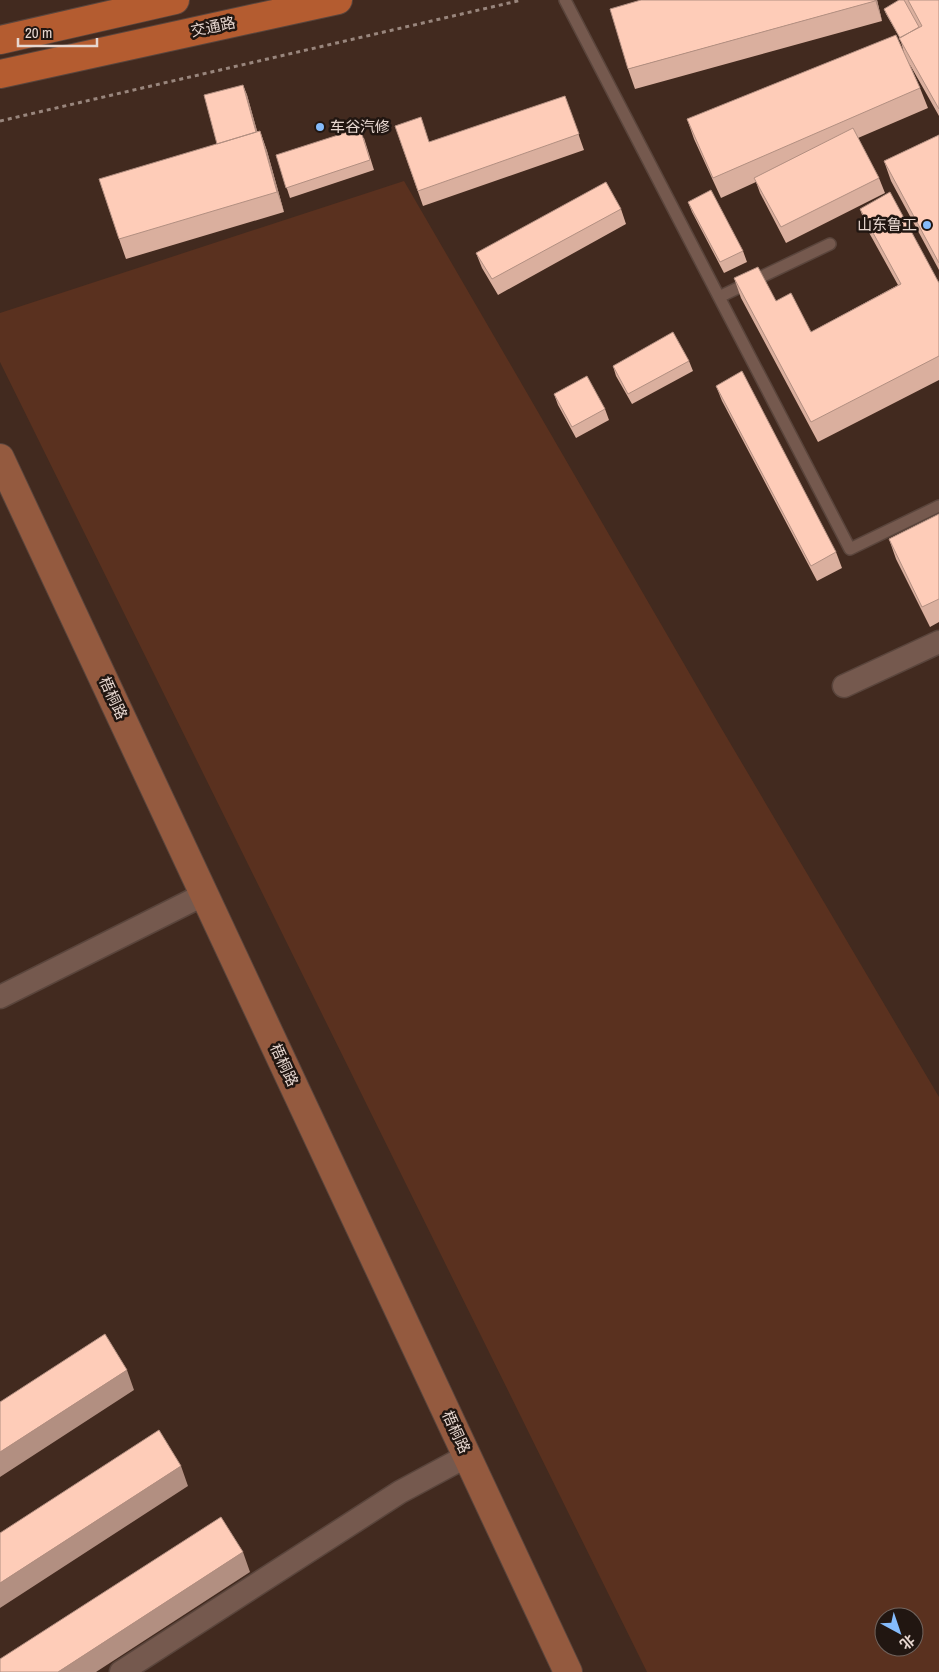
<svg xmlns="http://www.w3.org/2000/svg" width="939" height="1672" font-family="'Archivo Narrow','Noto Sans SC',sans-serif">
<rect width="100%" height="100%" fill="#422a1f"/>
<!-- green -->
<path fill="#5a311f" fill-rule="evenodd" d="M404,181L720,726L939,1097V1672H647L0,362V313ZM884,1617H914V1647H884Z"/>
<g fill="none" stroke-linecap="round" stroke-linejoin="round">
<!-- lane casing -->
<g stroke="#5a453c" stroke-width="14">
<path id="lane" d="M565,0L719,297L830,244
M719,297L850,549L939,506"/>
</g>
<!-- street casing -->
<g stroke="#5a453c" stroke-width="25">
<path id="street" d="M844,686L939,642
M0,997L205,894
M121,1672L400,1492L467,1456"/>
</g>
<!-- secondary casing -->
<g stroke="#5a453c" stroke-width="30">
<path id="secondary" d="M0,458L568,1672"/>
</g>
<!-- primary casing -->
<g stroke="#5a453c" stroke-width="30">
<path id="primary" d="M0,40L175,0
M0,74L338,0"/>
</g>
<!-- path -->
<path stroke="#99867d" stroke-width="3" stroke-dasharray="4 4" stroke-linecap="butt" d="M0,121L522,0"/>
<!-- lane -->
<use href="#lane" stroke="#75594e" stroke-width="11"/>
<!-- street -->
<use href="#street" stroke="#75594e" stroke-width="22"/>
<!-- secondary -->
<use href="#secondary" stroke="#945a3f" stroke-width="28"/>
<!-- primary -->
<use href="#primary" stroke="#b45c30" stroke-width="28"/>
</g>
<!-- wall -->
<path fill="#daaf9e" d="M877,0L882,21L635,89L628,69Z
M904,0H939V116L909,63L920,88L928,108L858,138L879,178L885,193L786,243L760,193L756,182L721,198L694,139L687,119L904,53L900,38L886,14L884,9Z
M243,85L247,95L257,131H260L267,151L284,212L126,259L119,239L217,144Z
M565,96L584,150L423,206L395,126L430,142Z
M939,135V270L891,181L884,161Z
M364,138L374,170L290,198L276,155Z
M688,202L743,251L747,262L724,273L692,212Z
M621,209L626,224L498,295L482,268L476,253Z
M860,209L939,283V380L818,442L741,298L734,278L811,332L898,285L867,229Z
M689,361L693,371L632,404L616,376L613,366Z
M716,386L836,552L842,568L817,581L722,401Z
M554,394L605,409L609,420L576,438L558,405Z
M939,514V622L930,627L896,559L889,539Z"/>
<!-- shaded-wall -->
<path fill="#b28f81" d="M875,0H877L882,21Z
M243,85L247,95L263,152L259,142Z
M260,131L267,151L284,212L277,192Z
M127,1370L134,1390L0,1477V1452Z
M181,1466L188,1486L0,1608V1583Z
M243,1552L250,1572L96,1672H58Z"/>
<!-- building -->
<path fill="#feccb8" stroke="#b28f81" d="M641,0H875V1L628,69L610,9Z
M899,0H904L919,27L900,38L884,9Z
M908,0H939V109L899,38L922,26Z
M896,35L920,88L713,178L687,119Z
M243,85L256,132L217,144L204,95Z
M565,96L579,134L418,191L395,126L421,117L429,142Z
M360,128L370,160L286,188L276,155Z
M853,128L879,178L781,227L754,178Z
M260,131L277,192L119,239L99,179Z
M939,135V263L884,161Z
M606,182L621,209L492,279L476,253Z
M711,190L743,251L720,262L688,202Z
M890,192L939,283V356L811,422L734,278L758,267L776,301L791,293L811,332L901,284L860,209Z
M673,332L689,361L628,394L613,366Z
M742,371L836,552L811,566L716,386Z
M587,376L605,409L572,427L554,394Z
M939,514V599L922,607L889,539Z
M105,1334L127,1370L0,1452V1402Z
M159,1430L181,1466L0,1583V1533Z
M221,1517L243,1552L58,1672H0V1659Z"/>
<!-- markers -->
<g fill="#85bbfb" stroke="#211611" stroke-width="2">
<circle cx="320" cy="127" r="5"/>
<circle cx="927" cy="225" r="5"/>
</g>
<g text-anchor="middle" stroke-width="5" stroke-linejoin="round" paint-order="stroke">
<!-- street labels -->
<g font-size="15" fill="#e7d7d0" stroke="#211611">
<text transform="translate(213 27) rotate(-12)" y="5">交通路</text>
<text transform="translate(113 698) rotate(65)" y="5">梧桐路</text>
<text transform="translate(284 1065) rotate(65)" y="5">梧桐路</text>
<text transform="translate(456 1432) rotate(65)" y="5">梧桐路</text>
</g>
<!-- poi labels -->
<g font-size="15" fill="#e7d7d0" stroke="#211611" text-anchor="start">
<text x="330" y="132">车谷汽修</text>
<text x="917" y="230" text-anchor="end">山东鲁工</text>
</g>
</g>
<!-- north arrow -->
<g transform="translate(899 1632) rotate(140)"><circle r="24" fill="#211611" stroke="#70635d"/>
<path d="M0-4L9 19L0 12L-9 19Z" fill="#85bbfb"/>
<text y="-8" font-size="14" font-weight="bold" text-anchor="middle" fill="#e7d7d0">北</text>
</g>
<!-- scale -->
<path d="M18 38v8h79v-8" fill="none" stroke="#e7d7d0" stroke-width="2.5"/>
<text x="25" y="38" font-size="15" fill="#e7d7d0" stroke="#211611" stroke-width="4" paint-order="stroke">20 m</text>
</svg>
